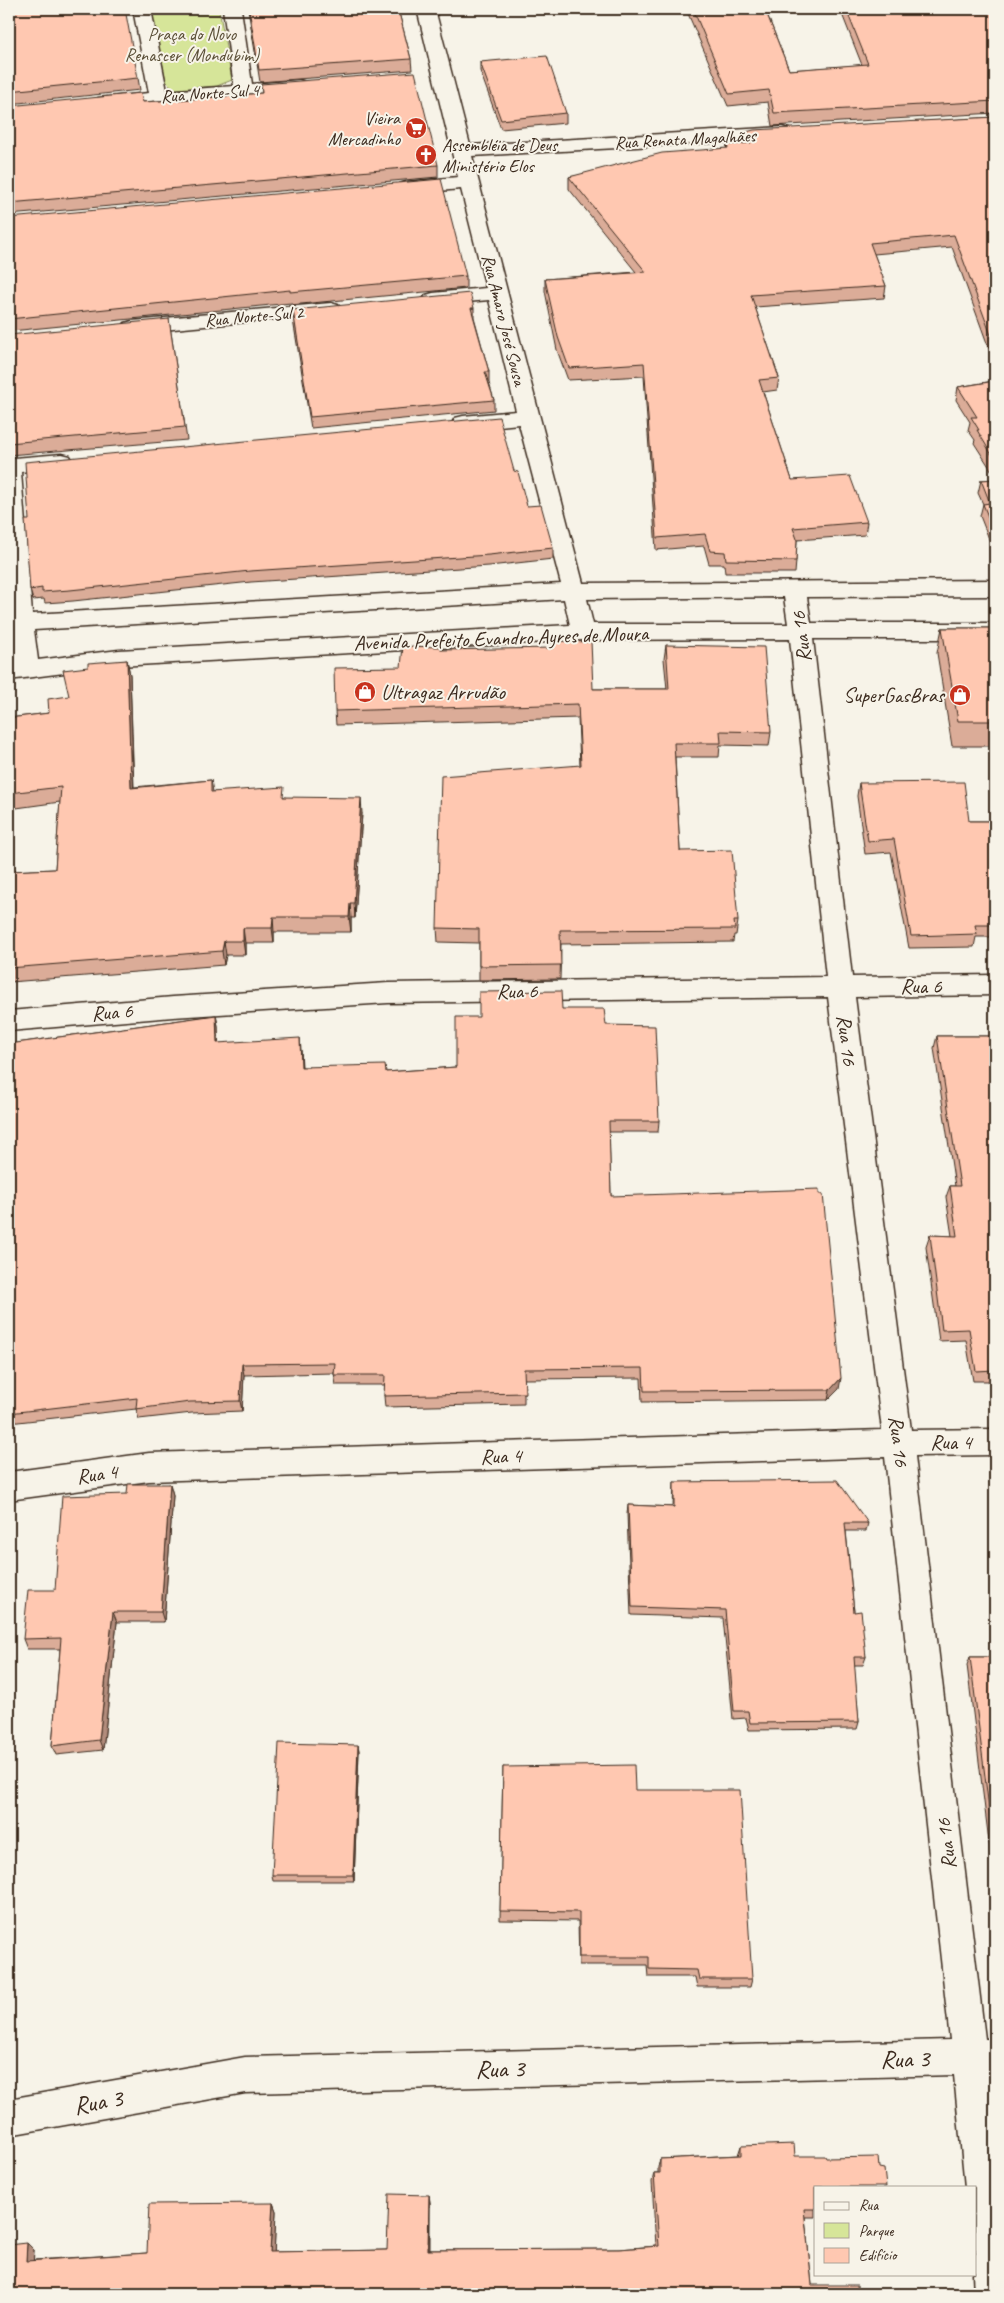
<svg xmlns="http://www.w3.org/2000/svg" width="1004" height="2303" font-family="Caveat,sans-serif">
<rect width="100%" height="100%" fill="#f7f3e8"/>
<filter id="ink" filterUnits="userSpaceOnUse"><feTurbulence type="fractalNoise" baseFrequency=".02" numOctaves="2"/><feDisplacementMap in="SourceGraphic" scale="10" xChannelSelector="R" yChannelSelector="G"/><feConvolveMatrix kernelMatrix="1 2 1 2 8 2 1 2 1" color-interpolation-filters="sRGB"/></filter>
<g filter="url(#ink)">
<!-- green -->
<path fill="#d6e599" stroke="#88885c" d="M151,9H219L232,80L217,86L174,89L166,81Z"/>
<g fill="none" stroke-linecap="round" stroke-linejoin="round">
<!-- minor casing -->
<g stroke="#3b2a1e" stroke-width="3">
<path id="minor" d="M133,9H151L167,91L234,86L223,9H241L252,84L299,80L306,82L308,86L306,90L299,92L105,108L98,106L96,102L98,98L149,93Z
M417,9H435L470,145L782,127L789,129L791,133L789,137L782,139L472,156L583,583L995,580V596L807,597L811,623H995V639H813L852,977L995,975V995L855,997L911,1430L995,1429V1455L915,1456L985,2039H995V2073L989,2074L995,2132V2294H974L973,2274H975V2187H965L954,2075L245,2093L9,2135V2099L245,2057L950,2040L885,1457L149,1481L9,1500V1472L149,1453L882,1430L828,997L388,1003L173,1017L9,1031V1011L173,997L388,983L826,977L790,639L583,640L119,666L9,680V664L15,663L11,631H9V457L14,458L62,454L70,456L73,461L70,466L21,472L32,614L561,584L519,424L463,430L455,428L452,423L455,418L463,416L516,411L489,300L433,305L426,303L423,299L426,295L433,293L486,288L461,189L406,194L399,192L396,188L399,184L406,182L458,177ZM784,597L788,624H593L587,599ZM564,599L570,625L119,650L38,660L34,630Z
M331,303L338,305L341,309L338,313L132,333L125,331L122,327L125,323L132,321Z"/>
</g>
<!-- minor -->
<use href="#minor" fill="#f7f3e8" fill-rule="evenodd"/>
</g>
<!-- wall -->
<path fill="#dbac98" stroke="#3b2a1e" d="M9,9L138,78L140,90L9,104Z
M248,9H398L411,59L412,70L260,82Z
M686,9H765L789,70L862,65L840,9H995V113L772,126L768,102L728,106Z
M480,62L566,113V123L501,129L480,71Z
M261,84L438,165V177L9,215V216V106L143,102L262,93Z
M995,117V365L952,247L874,254L886,286L884,298L755,307L779,378L777,390L763,392L792,480L867,522L865,535L797,540L796,561L795,573H725L724,564H709L704,546L656,550L644,376L568,380L557,350L545,291V279L636,272L569,189V177L726,149L727,145L745,143L746,132Z
M9,218L466,276V288L291,305V303L11,331L9,319Z
M474,308V317L489,372V383L494,400V410L311,428L293,320V310Z
M169,319L187,440L9,455V456V404H12Z
M995,376V476L974,443L975,440L968,430L970,422L956,400L958,387L993,381L994,377Z
M514,471L527,506L553,548V559L489,566L251,582L73,601L45,603L44,599L33,600L30,590Z
M995,479V554L980,516L983,504L978,493L981,480Z
M942,628H995V746H952L937,653Z
M666,645L771,732L769,746L720,745L719,757H675L680,851L738,921L736,935H734L733,942L561,944L560,979L479,980V943L438,942L437,928L580,766L578,718L336,725L335,711L401,667L442,650L593,689H667L664,659Z
M127,660L130,675L134,787L211,780L213,792L285,797L362,813L355,918H351V932H274V943H245V955H226L224,965L10,982L9,976V871L55,869L60,802L9,809V718L49,713L69,696L88,667Z
M859,783L969,821H995V937H976L974,947L909,948L891,852L865,854L857,796Z
M562,1009L606,1025L659,1121L658,1132H609L611,1196L839,1389L828,1400L642,1402L641,1378L524,1379V1404L385,1407L384,1396L385,1385H336L334,1373L244,1375L242,1411L192,1413L139,1419L136,1409L9,1423V1044L216,1015L218,1026V1043L301,1050L302,1067L386,1072L456,1067L479,1017Z
M937,1036H995V1381H973L966,1340L939,1341L926,1247L930,1235L952,1236L946,1197L950,1186H955L934,1048Z
M674,1482L868,1523L866,1531H846L854,1612L866,1657L863,1665H854L859,1722L857,1729L749,1730L746,1718L733,1719L723,1618L631,1615L627,1514L628,1505L673,1507Z
M170,1484L173,1495L164,1622H117L103,1750L56,1755L52,1746L60,1649H27L23,1639L127,1494Z
M970,1657H995V1890L967,1665Z
M358,1745L359,1751L354,1881H273L272,1875Z
M503,1767L635,1790L752,1979L750,1987H697L695,1977H648L647,1965H579L578,1921L500,1920Z
M741,2146L795,2156L815,2187V2217H805L812,2285L9,2294L34,2250L33,2260L147,2253L273,2203L276,2211L274,2252L387,2250L429,2195L430,2203V2250L619,2249L656,2246L652,2182L654,2173H658V2167L660,2159L738,2155Z"/>
<!-- shaded-wall -->
<path fill="#b28c7c" stroke="#3b2a1e" d="M127,660L130,675L134,803L131,788Z
M361,798L362,813L355,918L354,903Z
M350,903L351,918V932L349,917Z
M273,917L274,932V943L272,928Z
M243,928L245,943V955L243,941Z
M224,941L226,955L224,965L222,951Z
M216,1015L218,1026L219,1055L217,1043Z
M300,1038L301,1050L302,1078L301,1067Z
M242,1364L244,1375L242,1411L240,1401Z
M841,1378L839,1389L828,1400L830,1390Z
M170,1484L173,1495L164,1622L161,1612Z
M113,1612L117,1622L103,1750L99,1740Z
M358,1745L359,1751L354,1881L353,1875Z
M429,2195L430,2203L429,2257L428,2250Z
M273,2203L276,2211L274,2259L270,2252Z
M27,2243L34,2250L33,2268L26,2261Z"/>
<!-- building -->
<path fill="#ffc8b1" stroke="#3b2a1e" d="M9,9H125L138,78L9,91Z
M249,9H398L411,59L259,70Z
M693,9H765L789,70L868,64L846,9H995V101L774,113L769,90L729,94Z
M547,56L566,113L501,120L480,62Z
M415,72L438,165L9,203V106L141,93L143,102L193,99L262,93L261,84Z
M995,117V346L954,235L870,243L886,286L751,295L779,378L759,380L792,480L850,476L867,522L793,528L797,539L796,561L726,560L725,552L710,551L705,534L657,538L644,363L569,368L558,337L545,279L646,272L569,177L662,153L728,148L727,145L751,143L746,132L754,130Z
M441,179L466,276L290,292V290L9,319V218Z
M470,293L474,308H471L489,372H485L494,400L310,417L293,310Z
M169,319L185,427L9,443V404H12L9,367V359H10L9,335Z
M995,376V460L977,430H979L971,417H977L958,387L995,381L994,377Z
M499,417L514,471L518,472L527,506L541,505L553,548L489,555L250,571L70,590L42,592V588L30,590L25,520H29L25,462Z
M995,479V534L983,504L990,503L981,480Z
M942,628H995V721H958Z
M554,641L591,642L593,689H669L666,645L764,647L771,732L720,731L721,743H674L680,851L732,850L738,921H734L735,929L560,930L561,965L479,966V929L437,928L441,776L581,765L578,704L335,711L334,668L401,667L403,646L442,647L441,650L553,648Z
M127,660L131,788L211,780V792L284,787L283,797L361,798L354,903H350L349,917H273L272,928H243V941H224L222,951L9,968V871L55,869L61,787L9,793V718L49,713L48,699L69,696L63,670L88,667V663Z
M964,782L969,821H995V925H975L977,934L911,936L894,839L868,841L859,783Z
M561,991L562,1009H604L606,1025L655,1026L659,1121H609L611,1196L819,1189V1194H823L841,1378L830,1390L644,1391L643,1368L524,1369L525,1393L384,1396L385,1375H334L335,1363L242,1364L240,1401L190,1402L136,1409L137,1398L9,1413V1044L216,1015L217,1043L300,1038L301,1067L385,1065L386,1072L456,1067V1017H479V992Z
M937,1036H995V1370L976,1371L969,1329L942,1330L930,1235L957,1236L950,1186H960Z
M837,1480L868,1523H845L854,1612L861,1611L866,1657H854L859,1722L750,1723L748,1711H734L725,1610L632,1607L628,1505L674,1507V1482Z
M128,1484H170L161,1612H113L99,1740L52,1746L61,1638L23,1639L28,1590H55L62,1496L127,1494Z
M970,1657H995V1856Z
M279,1743L358,1745L353,1875H272Z
M634,1765L635,1790H740L752,1979H699L697,1970L649,1969V1957H579V1912L500,1911L503,1767Z
M794,2144L795,2156H825L826,2158L878,2157L879,2168L884,2169L886,2187H815V2209H804L812,2285H857L858,2294H9V2245L27,2243L26,2261L147,2253L149,2204L273,2203L270,2252L387,2250L389,2194L429,2195L428,2250L619,2249L659,2246L654,2173H660V2159L741,2155V2146Z"/>
</g>
<!-- icons -->
<defs>
<g id="supermarket-disc" transform="scale(1.125)"><circle r="9.5" fill="#c8321e" stroke="#f7f3e8"/><path d="M-6-5.5h2.5l.6 2H6L4.5 2H-2.5L-4.4-4H-6ZM-1.5 3.2a1.3 1.3 0 1 0 .1 0ZM3 3.2a1.3 1.3 0 1 0 .1 0Z" fill="#fff"/></g>
<g id="church-disc" transform="scale(1.125)"><circle r="9.5" fill="#c8321e" stroke="#f7f3e8"/><path d="M-1.2-6h2.4v3.5h3.3v2.4h-3.3V6h-2.4V-.1h-3.3v-2.4h3.3Z" fill="#fff"/></g>
<g id="shop-disc" transform="scale(1.125)"><circle r="9.5" fill="#c8321e" stroke="#f7f3e8"/><path d="M-5-2.5h2.3a2.7 3.5 0 0 1 5.4 0H5L5.5 6h-11ZM-1.5-2.5h3a1.5 2.3 0 0 0-3 0Z" fill="#fff"/></g>
</defs>
<g fill-rule="evenodd">
<use href="#supermarket-disc" x="416" y="128"/>
<use href="#church-disc" x="426" y="155"/>
<use href="#shop-disc" x="365" y="692"/>
<use href="#shop-disc" x="960" y="695"/>
</g>
<g text-anchor="middle" stroke-width="4" stroke-linejoin="round" paint-order="stroke">
<!-- far-park labels -->
<g font-size="18" fill="#5a4f37" stroke="#f7f3e8">
<text x="192" y="40">Praça do Novo<tspan x="192" dy="21">Renascer (Mondubim)</tspan></text>
</g>
<!-- far-street labels -->
<g font-size="18" fill="#3b2a1e" stroke="#f7f3e8">
<text transform="translate(210 93) rotate(-4)" y="6">Rua Norte-Sul 4</text>
<text transform="translate(685 139) rotate(-3)" y="6">Rua Renata Magalhães</text>
<text transform="translate(254 316) rotate(-5)" y="6">Rua Norte-Sul 2</text>
<text transform="translate(504 320) rotate(76)" y="6">Rua Amaro José Sousa</text>
</g>
<!-- far-poi labels -->
<g font-size="18" fill="#3b2a1e" stroke="#f7f3e8" text-anchor="end">
<text x="400" y="124">Vieira<tspan x="400" dy="21">Mercadinho</tspan></text>
<text x="442" y="151" text-anchor="start">Assembléia de Deus<tspan x="442" dy="21">Ministério Elos</tspan></text>
</g>
<!-- street labels -->
<g font-size="21" fill="#3b2a1e" stroke="#f7f3e8">
<text transform="translate(801 637) rotate(-97)" y="7">Rua 16</text>
<text transform="translate(501 638) rotate(-2)" y="7">Avenida Prefeito Evandro Ayres de Moura</text>
<text x="921" y="993">Rua 6</text>
<text transform="translate(517 991) rotate(-1)" y="7">Rua 6</text>
<text transform="translate(112 1012) rotate(-5)" y="7">Rua 6</text>
<text transform="translate(847 1040) rotate(83)" y="7">Rua 16</text>
<text transform="translate(899 1441) rotate(83)" y="7">Rua 16</text>
<text x="951" y="1449">Rua 4</text>
<text transform="translate(501 1456) rotate(-2)" y="7">Rua 4</text>
<text transform="translate(97 1474) rotate(-8)" y="7">Rua 4</text>
<text transform="translate(946 1844) rotate(-97)" y="7">Rua 16</text>
</g>
<!-- poi labels -->
<g font-size="21" fill="#3b2a1e" stroke="#f7f3e8" text-anchor="start">
<text x="381" y="699">Ultragaz Arrudão</text>
<text x="944" y="702" text-anchor="end">SuperGasBras</text>
</g>
<!-- near-street labels -->
<g font-size="25" fill="#3b2a1e" stroke="#f7f3e8">
<text transform="translate(905 2058) rotate(-1)" y="9">Rua 3</text>
<text transform="translate(500 2068) rotate(-1)" y="9">Rua 3</text>
<text transform="translate(98 2101) rotate(-10)" y="9">Rua 3</text>
</g>
</g>
<!-- margin -->
<rect width="1004" height="2303" fill="none" stroke="#f7f3e8" stroke-width="30"/>
<rect x="15" y="15" width="974" height="2273" fill="none" stroke="#3b2a1e" stroke-width="2" filter="url(#ink)"/>
<!-- legend -->
<rect x="814" y="2186" width="162" height="90" fill="#f7f3e8" stroke="#aca397"/>
<rect x="824" y="2202" width="25" height="8" fill="#f7f3e8" stroke="#aca397"/>
<text x="859" y="2210" font-size="15" fill="#3b2a1e">Rua</text>
<rect x="824" y="2223" width="25" height="15" fill="#d6e599" stroke="#aca397"/>
<text x="859" y="2236" font-size="15" fill="#3b2a1e">Parque</text>
<rect x="824" y="2248" width="25" height="15" fill="#ffc8b1" stroke="#aca397"/>
<text x="859" y="2260" font-size="15" fill="#3b2a1e">Edifício</text>
</svg>
